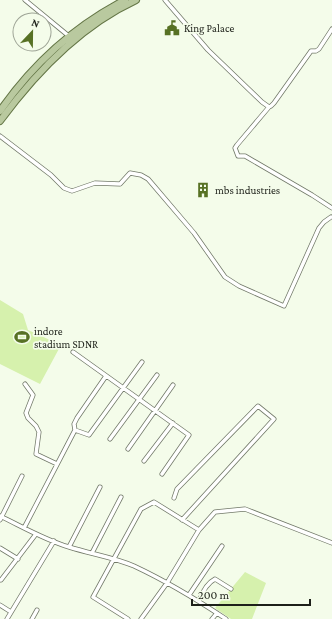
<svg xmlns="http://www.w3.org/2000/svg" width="332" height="619" font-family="'Crimson Pro',serif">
<rect width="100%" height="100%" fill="#f4fcea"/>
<!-- green -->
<path fill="#d6f1ad" d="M0,300L23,314L28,330L61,345L40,384L0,364Z
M245,572L266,583L252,619H231L215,608Z"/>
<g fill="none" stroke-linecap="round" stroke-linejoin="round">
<!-- minor casing -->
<g stroke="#727969" stroke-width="5">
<path id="minor" d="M25,0L70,37
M165,0L208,50L262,102L269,107L271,106L274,103L311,51H316L319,49L332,29
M269,107L237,145L235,148L238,156H245L312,195L332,208
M0,136L51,175L64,188L72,191L95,183L120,184L130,173L141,175L148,179L154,186L194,233L225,277L239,286L284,306L319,228L324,222L331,217
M73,352L189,435L162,474
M25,384L33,395L26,413L28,418L36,426L39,432L36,454L57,464
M75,430L89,435L142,362
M110,439L157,375
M128,449L173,385
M144,461L173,423
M174,498L177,489L258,406L274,419L182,520
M0,516C23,527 45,540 69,547C91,554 113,557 134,566C166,581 196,599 226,619
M0,520L22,476
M24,528L75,430L74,424L77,418L106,376
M69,547L100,487
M0,548L18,559
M92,553L121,497
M0,580H1L36,534
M189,595L222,546
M199,601C202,593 207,583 215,579L231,589
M0,605L11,612
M7,619L54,541
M32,619L37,610
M128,619L93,597L141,509L154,502L199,530L215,512L245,509L332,543
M141,619L167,583L199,530
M212,619L217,613"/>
</g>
<!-- primary casing -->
<g stroke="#647646" stroke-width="8">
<path id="primary" d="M0,111C32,65 75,26 125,0
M0,121C36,72 80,26 136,0"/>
</g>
<!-- minor -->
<use href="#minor" stroke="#fff" stroke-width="3.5"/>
<!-- primary -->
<use href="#primary" stroke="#b9c99f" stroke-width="6"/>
</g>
<!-- icons -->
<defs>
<g id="civic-bare" transform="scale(1.2)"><path d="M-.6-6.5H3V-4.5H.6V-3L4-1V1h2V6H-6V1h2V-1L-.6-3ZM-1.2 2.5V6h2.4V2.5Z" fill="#577124" stroke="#f4fcea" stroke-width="2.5" paint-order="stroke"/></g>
<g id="building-bare" transform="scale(1.2)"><path d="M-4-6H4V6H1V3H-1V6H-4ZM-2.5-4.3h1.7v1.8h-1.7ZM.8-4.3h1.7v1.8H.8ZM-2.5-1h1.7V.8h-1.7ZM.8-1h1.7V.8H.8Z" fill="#577124" stroke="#f4fcea" stroke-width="2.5" paint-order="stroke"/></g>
<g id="stadium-bare" transform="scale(1.2)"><path d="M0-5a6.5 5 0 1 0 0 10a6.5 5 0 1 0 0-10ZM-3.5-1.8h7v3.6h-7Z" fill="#577124" stroke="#f4fcea" stroke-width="2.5" paint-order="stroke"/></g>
</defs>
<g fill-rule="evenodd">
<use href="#civic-bare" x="172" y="28"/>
<use href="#building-bare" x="203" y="190"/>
<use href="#stadium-bare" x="22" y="337"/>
</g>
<g text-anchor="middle" stroke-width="3.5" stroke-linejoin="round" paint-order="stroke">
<!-- poi labels -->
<g font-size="11" fill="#1d2019" stroke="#f4fcea" text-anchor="start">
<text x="184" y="32">King Palace</text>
<text x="215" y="194">mbs industries</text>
<text x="34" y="335">indore<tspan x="34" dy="13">stadium SDNR</tspan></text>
</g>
</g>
<!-- north arrow -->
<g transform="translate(32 32) rotate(22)"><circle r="19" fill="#f4fcea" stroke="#9ea496"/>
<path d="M0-3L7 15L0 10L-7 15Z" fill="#577124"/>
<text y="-6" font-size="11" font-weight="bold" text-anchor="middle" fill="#1d2019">N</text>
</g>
<!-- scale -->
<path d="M192 599v6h118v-6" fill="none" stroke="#1d2019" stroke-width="2"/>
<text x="198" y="599" font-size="12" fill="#1d2019" stroke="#f4fcea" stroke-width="3" paint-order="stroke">200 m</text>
</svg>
